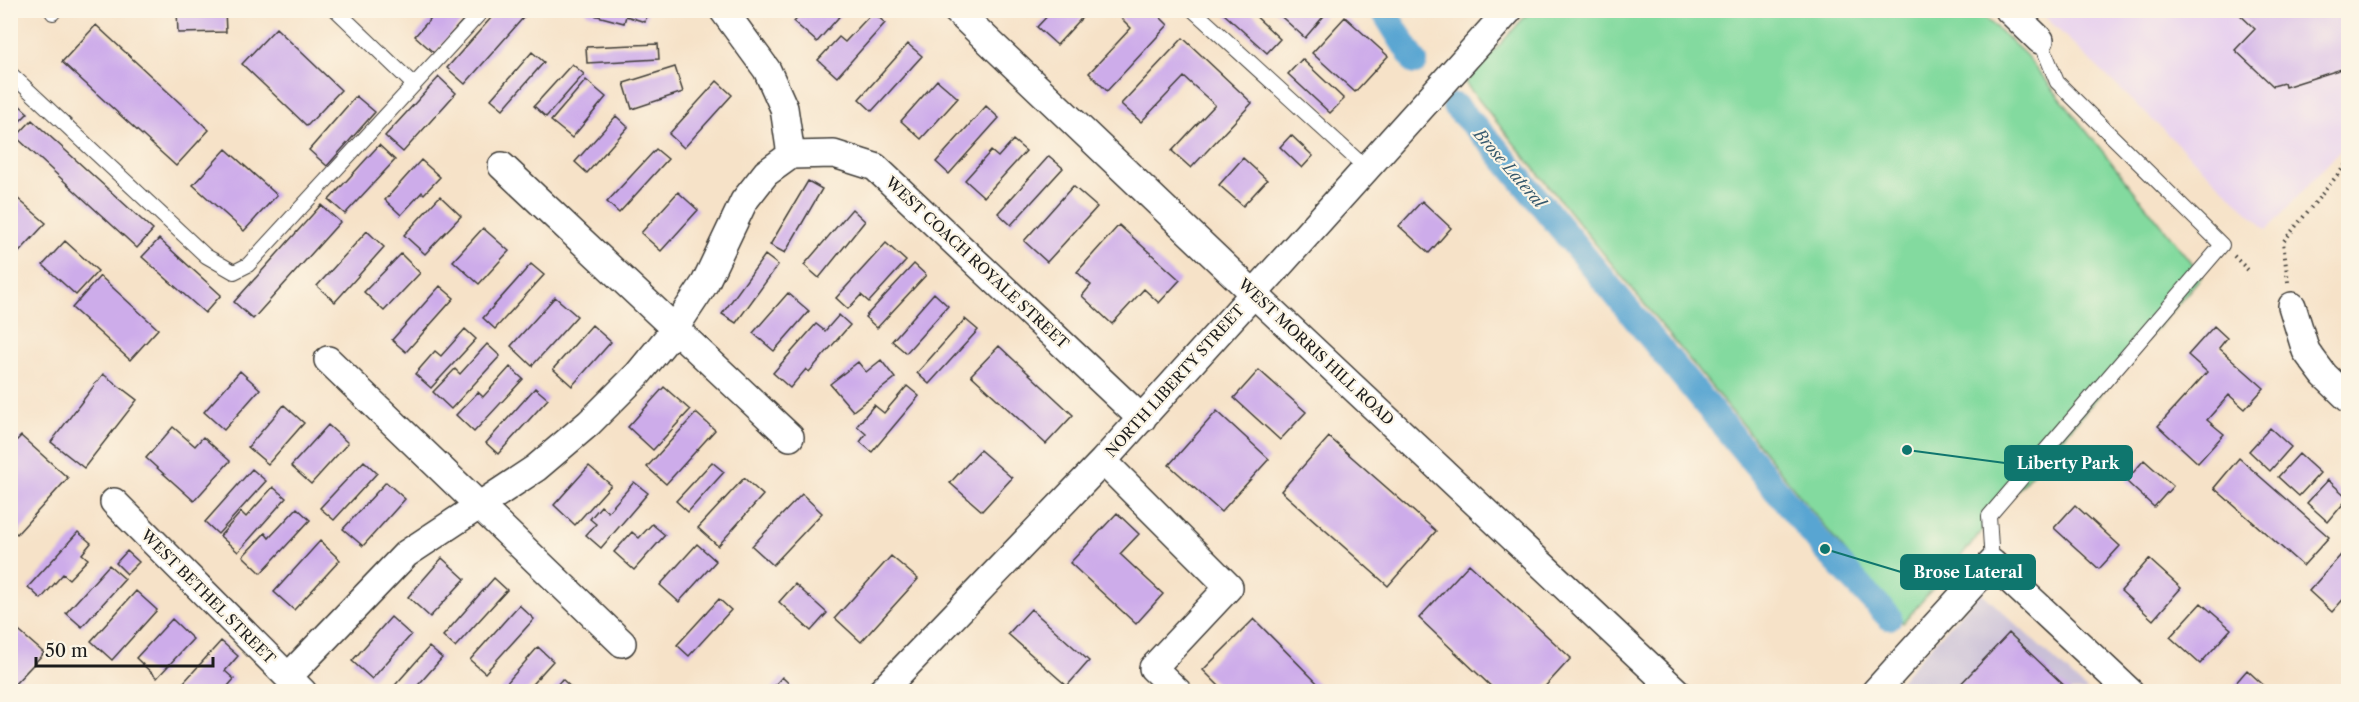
<svg xmlns="http://www.w3.org/2000/svg" width="2359" height="702" font-family="'Libre Caslon Text',serif">
<rect width="100%" height="100%" fill="#fcf5e5"/>
<filter id="ink" filterUnits="userSpaceOnUse"><feTurbulence type="fractalNoise" baseFrequency=".0167" numOctaves="2"/><feDisplacementMap in="SourceGraphic" scale="12" xChannelSelector="R" yChannelSelector="G"/><feConvolveMatrix kernelMatrix="1 2 1 2 8 2 1 2 1" color-interpolation-filters="sRGB"/></filter>
<filter id="wash" filterUnits="userSpaceOnUse"><feTurbulence type="fractalNoise" baseFrequency=".008" numOctaves="4" result="noise"/><feDisplacementMap in="SourceGraphic" scale="24" xChannelSelector="R" yChannelSelector="G"/><feGaussianBlur stdDeviation="1.35" result="paint"/><feColorMatrix in="noise" values="0 0 0 0 0 0 0 0 0 0 0 0 0 0 0 0 0 1.4 0 .05"/><feComposite in="paint" operator="in"/></filter>
<g filter="url(#wash)">
<rect width="100%" height="100%" fill="#f6e2c8"/>
<!-- built -->
<path fill="#e8d2ee" d="M2039,11H2348V142L2267,230Z"/>
<!-- industrial -->
<path fill="#c9bfd7" d="M1981,592L2088,691L1889,692Z"/>
<!-- green -->
<path fill="#83da9f" stroke="#507b5e" stroke-width="1.5" d="M1530,11H1978L2025,54L2202,276L1903,623L1465,83Z"/>
<g fill="none" stroke-linecap="round" stroke-linejoin="round">
<!-- canal -->
<path stroke="#59a5d2" stroke-width="26" d="M1383,10L1415,62
M1455,106L1491,143L1825,549L1889,617"/>
</g>
<g id="blocks">
<!-- building -->
<path fill="#cdacea" d="M177,10H225L226,32L178,33Z
M438,10H472L434,53L415,36Z
M498,10H530L465,84L447,68Z
M586,10H648L645,22L626,16L624,23L586,13Z
M805,10H845L817,42L794,22Z
M1053,10H1089L1057,45L1037,27Z
M1113,10H1153L1168,25L1107,91L1089,73L1131,28Z
M1227,10H1249L1280,39L1267,53L1224,14Z
M1274,10H1329L1305,38Z
M2235,10H2348V61L2344,62L2345,68L2285,87L2284,83L2273,86L2235,50L2255,29Z
M873,12L885,23L837,77L818,60L839,37L845,42Z
M1345,17L1388,56L1355,92L1312,53Z
M96,25L209,130L176,166L62,62Z
M276,28L341,90L307,126L242,64Z
M1183,38L1252,103L1191,168L1172,151L1215,105L1184,77L1141,122L1121,104Z
M658,44L659,59L587,63L586,47Z
M908,44L922,56L872,111L859,99Z
M532,52L544,62L503,109L491,99Z
M1302,59L1344,99L1330,113L1288,74Z
M572,64L584,74L546,117L534,106Z
M675,67L683,92L632,109L624,83Z
M439,77L456,93L403,152L385,136Z
M586,80L606,97L572,138L551,121Z
M937,80L958,98L921,139L901,121Z
M717,81L732,95L684,148L669,134Z
M356,96L375,112L327,166L309,150Z
M10,97L28,113L10,131Z
M986,106L999,118L949,174L936,162Z
M616,116L628,127L587,173L575,162Z
M32,120L153,230L137,248L16,137Z
M1291,135L1313,156L1302,168L1280,147Z
M1013,140L1026,151L984,197L965,180L991,151L998,157Z
M379,145L395,160L345,214L329,200Z
M226,149L277,195L244,231L193,185Z
M656,149L668,159L619,213L607,202Z
M1049,156L1063,168L1011,225L998,213Z
M1243,158L1267,180L1243,206L1219,185Z
M421,160L440,177L424,194L422,192L401,215L385,200Z
M808,181L822,189L785,253L770,245Z
M1073,186L1097,207L1047,262L1024,241Z
M10,192L46,223L10,262Z
M678,192L698,210L661,251L641,233Z
M440,196L461,216L425,254L404,235Z
M1422,201L1451,228L1429,253L1399,226Z
M321,205L340,222L253,319L234,302Z
M852,209L865,221L819,278L804,265Z
M1119,225L1180,280L1159,303L1144,289L1112,324L1082,296L1091,285L1077,272Z
M483,228L509,251L479,284L453,261Z
M367,231L384,247L335,302L317,286Z
M159,239L221,295L205,313L142,257Z
M65,241L98,271L76,295L43,265Z
M886,243L906,261L869,302L861,295L848,309L836,298Z
M401,254L420,273L384,311L364,292Z
M765,255L778,265L736,323L722,314Z
M531,264L544,275L495,329L483,318Z
M914,264L926,275L877,328L865,317Z
M100,276L158,329L130,360L72,308Z
M440,286L454,298L406,352L392,340Z
M788,293L809,311L774,351L753,333Z
M934,293L948,306L906,353L892,341Z
M555,297L577,316L532,366L511,346Z
M839,315L850,325L809,372L806,369L790,388L773,373L816,324L825,331Z
M965,319L978,330L929,384L917,373Z
M592,325L611,342L572,386L553,369Z
M2214,326L2227,338L2219,348L2264,388L2245,409L2229,395L2207,420L2224,434L2198,463L2158,426L2207,372L2188,355Z
M465,329L476,339L431,388L415,374L435,351L441,356Z
M487,344L500,356L451,409L433,392L455,369L460,374Z
M999,346L1073,415L1046,444L971,375Z
M881,360L895,378L853,411L830,384L858,362L866,372Z
M510,367L523,379L474,432L456,415L478,392L483,397Z
M1259,370L1306,412L1280,440L1234,398Z
M240,371L260,389L224,430L204,412Z
M103,374L137,400L84,468L51,442Z
M907,386L919,396L872,452L860,442L866,434L857,426L874,405L884,413Z
M664,387L690,410L653,450L628,427Z
M535,388L548,399L498,454L486,443Z
M284,405L304,423L268,464L248,447Z
M1217,411L1269,459L1221,512L1169,465Z
M696,413L715,430L666,484L647,467Z
M328,425L348,443L311,484L291,466Z
M173,427L195,446L203,437L230,461L194,501L146,458Z
M2270,428L2291,447L2270,471L2249,451Z
M21,436L68,478L17,534L10,528V447Z
M1329,437L1436,531L1388,586L1281,491Z
M980,450L1012,478L982,511L950,483Z
M2299,454L2320,473L2299,496L2278,477Z
M2239,458L2329,537L2303,566L2214,488Z
M2144,460L2173,486L2154,507L2126,481Z
M364,461L377,473L334,520L320,508Z
M712,462L724,472L688,512L676,501Z
M589,466L611,485L575,525L554,505Z
M252,469L266,481L218,534L205,522Z
M744,478L763,495L718,546L698,528Z
M2328,480L2348,498L2328,522L2307,503Z
M386,482L405,499L363,546L343,529Z
M634,482L648,493L601,548L586,535L596,524L590,519L601,506L608,512Z
M273,487L286,498L238,552L220,536L241,512L246,517Z
M802,494L822,513L773,565L752,546Z
M2075,505L2120,546L2099,569L2054,528Z
M297,508L310,520L261,573L243,556L265,533L269,538Z
M1117,513L1139,534L1120,554L1163,594L1136,624L1070,563Z
M652,524L665,535L634,570L614,552L632,532L639,538Z
M78,532L91,543L82,554L88,559L69,579L63,574L41,599L28,587Z
M320,541L340,560L294,610L274,592Z
M697,544L716,561L679,602L660,585Z
M2348,547V594L2332,612L2309,591Z
M127,551L139,562L127,574L116,563Z
M891,556L918,579L861,642L835,618Z
M442,558L465,579L430,617L408,597Z
M2149,559L2181,588L2153,620L2121,591Z
M1469,564L1571,658L1540,692H1497L1419,618Z
M109,565L125,579L82,627L66,613Z
M494,578L507,590L455,647L443,636Z
M795,584L827,613L811,631L779,602Z
M136,591L157,610L112,660L91,641Z
M719,599L731,610L689,656L677,645Z
M2201,603L2231,629L2200,664L2170,637Z
M519,605L534,619L485,673L470,660Z
M1031,609L1089,661L1067,686L1008,634Z
M391,617L411,635L372,679L352,661Z
M172,619L193,639L157,678L136,658Z
M1254,619L1326,692H1225L1203,670Z
M13,626L44,653L10,689V629Z
M2009,633L2071,692H1953Z
M221,641L238,656L225,671L234,679L223,692H175Z
M429,647L442,658L412,692H389Z
M538,647L553,661L525,692H499Z
M2247,670L2271,692H2228Z
M782,677L798,692H769Z
M562,679L576,692H551Z
M2348,679V692H2337Z"/>
</g>
</g>
<g filter="url(#ink)">
<use href="#blocks" fill-opacity="0" stroke="#3d3a36" stroke-width="1.5"/>
<g fill="none" stroke-linecap="round" stroke-linejoin="round">
<!-- service casing -->
<g stroke="#3d3a36" stroke-width="16">
<path id="service" d="M51,10L53,13
M336,10L414,85
M1193,10L1367,169
M10,73L206,256L234,272L248,265L483,10
M1992,563L1989,516L2222,245L2057,82L2040,40"/>
</g>
<!-- minor casing -->
<g stroke="#3d3a36" stroke-width="30">
<path id="minor" d="M723,10L767,70L784,108L791,155
M956,10L1254,294L1677,692
M2009,10L2040,40
M502,166L790,437
M2292,306L2306,351L2324,375L2348,398
M328,360L622,643
M1103,461L1229,587L1153,668L1178,692
M114,502L303,692
M288,677L406,554L536,468L589,423L638,374L671,334L705,283L744,201L766,173L791,155L834,154L875,167L1142,419
M881,692L1103,461L1509,10
M1875,692L1992,563L2130,692"/>
</g>
<!-- path -->
<path stroke="#3d3a36" stroke-width="4" stroke-dasharray="1.5 4.5" stroke-linecap="butt" d="M2234,256L2250,272
M2288,282L2283,242L2348,162"/>
<!-- service -->
<use href="#service" stroke="#fff" stroke-width="14"/>
<!-- minor -->
<use href="#minor" stroke="#fff" stroke-width="27"/>
</g>
</g>
<g text-anchor="middle" stroke-width="4.5" stroke-linejoin="round" paint-order="stroke">
<!-- street labels -->
<g font-size="15" fill="#1c1c1c" stroke="#fcf5e5">
<text transform="translate(977 263) rotate(43)" y="5">WEST COACH ROYALE STREET</text>
<text transform="translate(1316 352) rotate(43)" y="5">WEST MORRIS HILL ROAD</text>
<text transform="translate(1175 381) rotate(-48)" y="5">NORTH LIBERTY STREET</text>
<text transform="translate(208 597) rotate(45)" y="5">WEST BETHEL STREET</text>
</g>
<!-- water labels -->
<g font-size="16" font-style="italic" fill="#375a6e" stroke="#fcf5e5">
<text transform="translate(1510 168) rotate(49)" y="6">Brose Lateral</text>
</g>
</g>
<!-- callouts -->
<path fill="none" stroke="#0f766e" stroke-width="2" d="M1907 450L2005 463M1825 549L1901 572"/>
<g fill="#0f766e" stroke="#fcf5e5" stroke-width="2">
<circle cx="1907" cy="450" r="6"/>
<circle cx="1825" cy="549" r="6"/>
</g>
<g fill="#0f766e" stroke="#0f766e" stroke-width="2">
<rect x="2005" y="446" width="127" height="34" rx="6"/>
<rect x="1901" y="555" width="134" height="34" rx="6"/>
</g>
<g font-size="16" text-anchor="middle" font-weight="bold" fill="#fff">
<text x="2068" y="469">Liberty Park</text>
<text x="1968" y="578">Brose Lateral</text>
</g>
<!-- margin -->
<rect width="2359" height="702" fill="none" stroke="#fcf5e5" stroke-width="36"/>
<!-- scale -->
<path d="M36 657v9h177v-9" fill="none" stroke="#1c1c1c" stroke-width="3"/>
<text x="45" y="657" font-size="18" fill="#1c1c1c" stroke="#fcf5e5" stroke-width="4.5" paint-order="stroke">50 m</text>
</svg>
